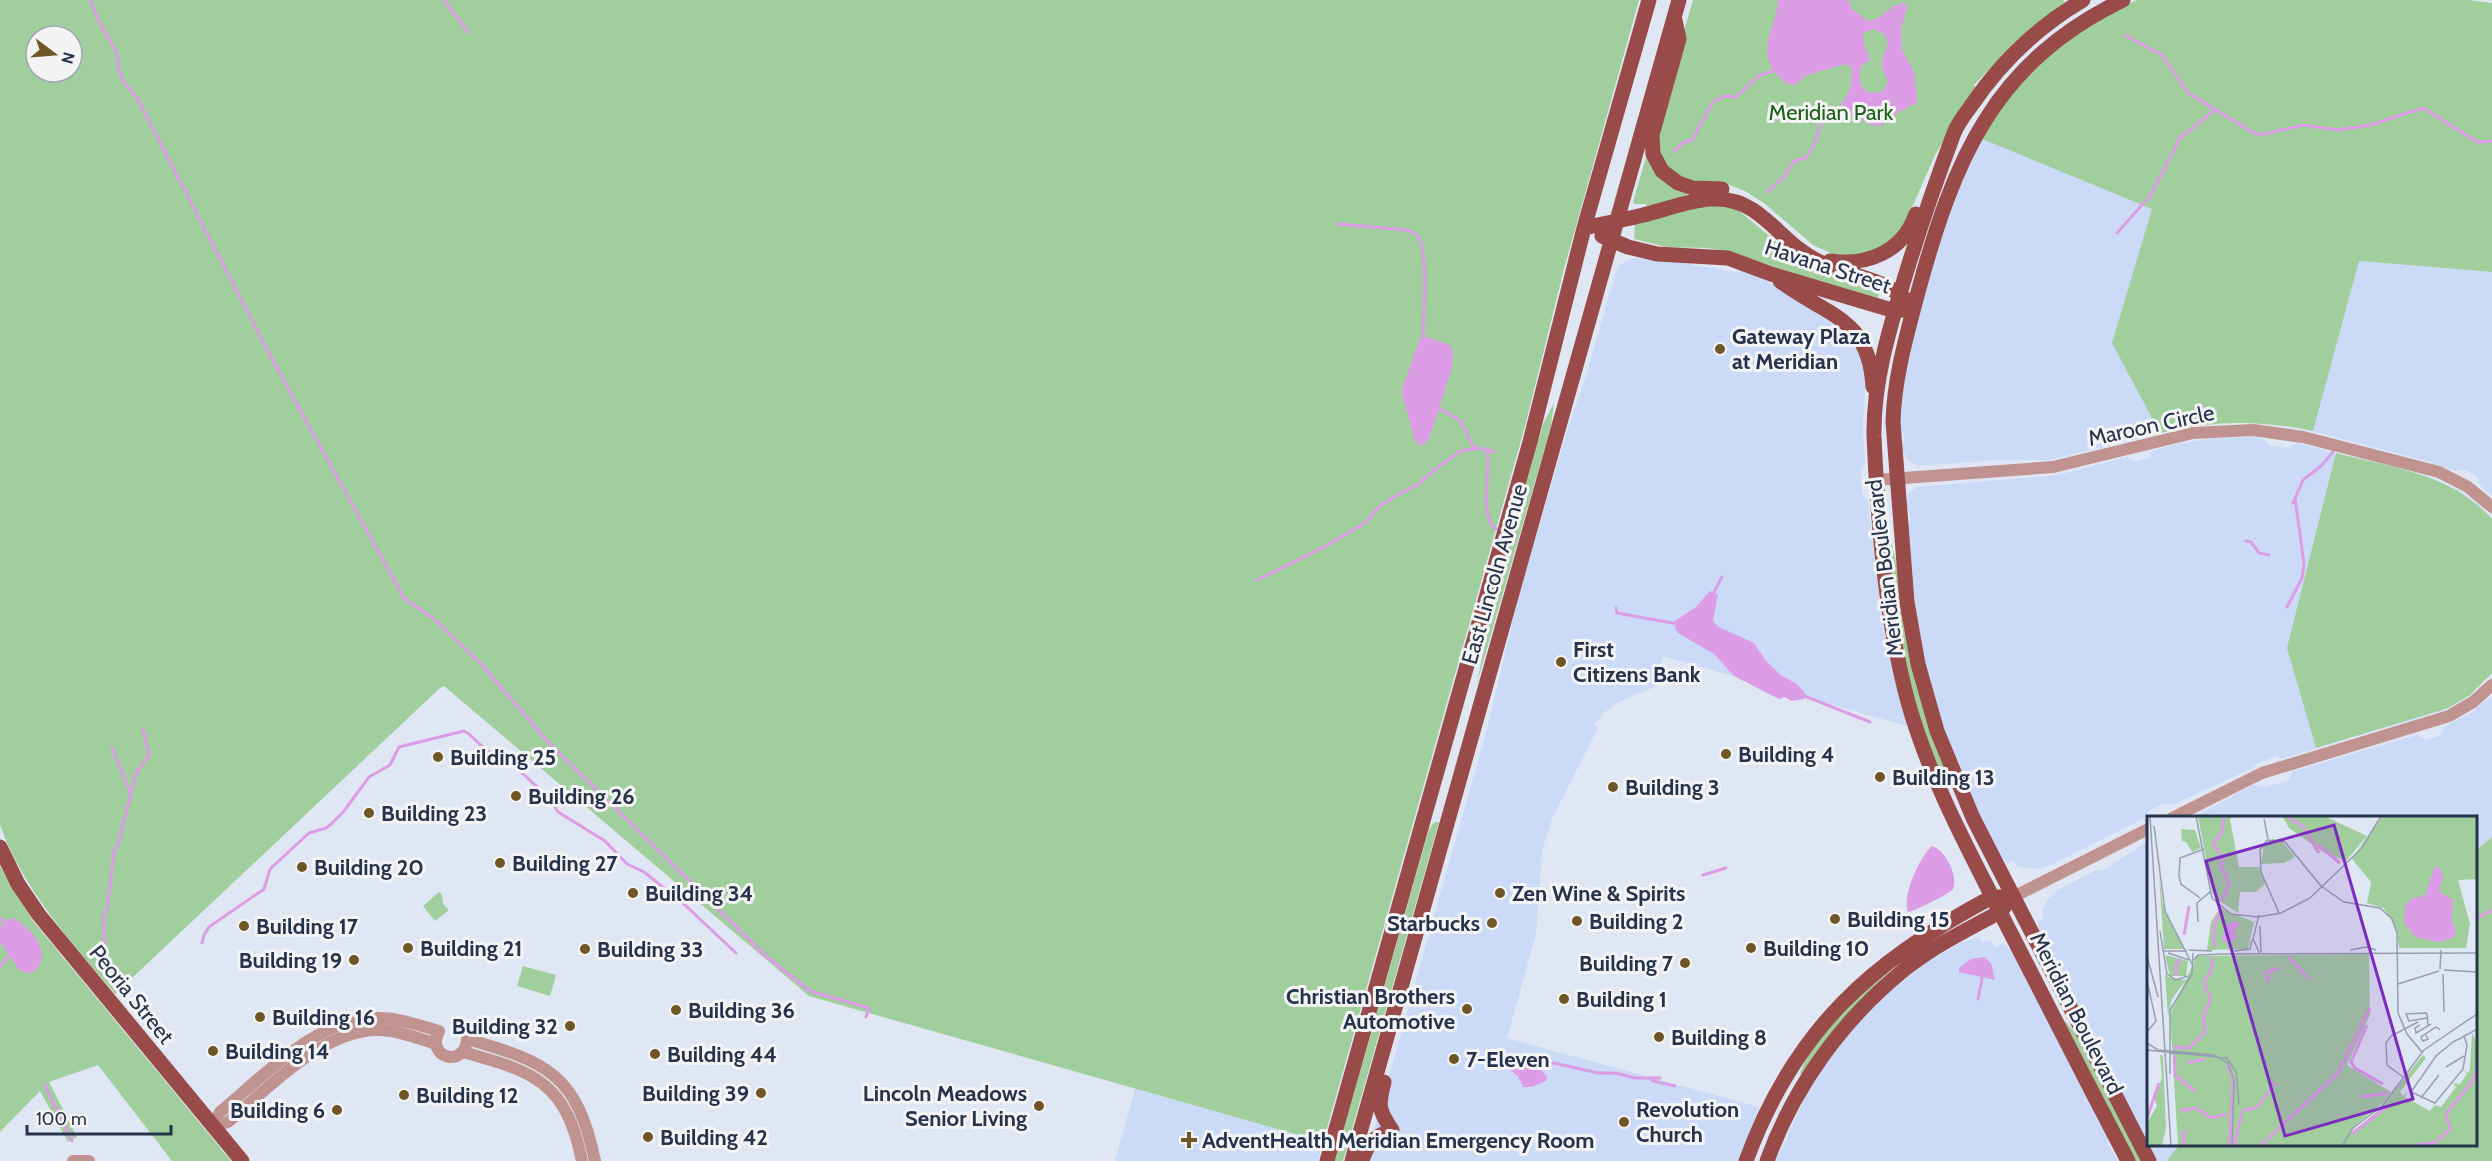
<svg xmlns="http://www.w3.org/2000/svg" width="2492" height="1161" font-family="Cabin,sans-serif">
<rect width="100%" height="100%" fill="#e0e7f4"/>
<!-- built -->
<path fill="#cbdbf7" d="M1980,138L2359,261L2492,272V496L2480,485L2477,477L2465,469L2456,471L2430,462L2304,429L2271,423L2226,422L2193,425L2049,460H1997L1919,466L1908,461L1902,448L1905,433L1899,432L1905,363L1952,199Z
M1633,258L1688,263L1693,266L1714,268L1738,273L1740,270L1760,276L1798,302L1831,319L1857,345L1866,376L1863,424L1865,462L1861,470L1862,493L1868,502L1880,605L1910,727L1663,656L1655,687L1620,701L1605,712L1594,725L1598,728L1552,819L1542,851L1536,935L1507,1038L1759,1107L1740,1161H1365L1487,729L1520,591L1567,431L1585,379L1616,272L1620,265Z
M2250,437L2263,439L2271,446L2289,448L2297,443L2428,477L2458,490L2480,506L2492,519V673L2470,695L2442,711L2280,759L2276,756L2259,762L2253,768L2172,805L2164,804L2149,811L2143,819L2049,866L2037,869L2022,867L2017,866L2013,860L2008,864L2000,856L1973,806L1936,708L1915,620L1905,523L1911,521L1906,503L1909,492L1918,487L2058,475L2127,457L2134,462L2149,458L2152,451L2177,444L2211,439Z
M2492,696V837L2476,850V818H2192L2253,785L2264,787L2288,781L2293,771L2417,735L2425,740L2439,736L2444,727L2472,712Z
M2148,841V1144L2179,1145L2167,1161H2156L2039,933L2038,924V921L2044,920L2042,911L2047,900L2058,890L2096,870L2102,871Z
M1977,938H1980L1982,943L1987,940L1992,942L1996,948L2002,943L2015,954L2110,1138L2107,1141L2118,1161H1772L1776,1153L1782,1149L1812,1081L1847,1033L1887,994L1926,963L1962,942Z
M1135,1089L1323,1142L1318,1161H1115Z"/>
<!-- green -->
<path fill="#a1ce9d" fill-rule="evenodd" d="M0,0H1639L1564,269L1525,426L1323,1142L809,996L444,686L440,688L115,994C71,941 24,891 0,825ZM36,36H72V72H36Z
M1693,0H2063L2065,2L2016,41L1974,85L1976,88L1935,155L1903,228L1885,245L1859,255L1833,254L1813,245L1764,203L1745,191L1727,184L1694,183L1669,171L1656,151L1663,104Z
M2137,0H2469L2492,3V272L2359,261L2313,431C2261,420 2212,420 2160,433L2112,343L2152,209L1980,138C2022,76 2067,30 2137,0Z
M1647,154L1689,194L1647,208L1646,204H1635L1633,202Z
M1694,205L1731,207L1739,211L1805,265L1820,272L1878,290L1879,296L1877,298L1780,269L1731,252L1708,248L1666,247L1634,239L1635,223Z
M1554,403L1551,426L1477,683L1493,603L1543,424Z
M2336,453C2392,467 2452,474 2492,519V673L2470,695L2448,708L2316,748L2287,648Z
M1887,541H1891L1951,783L1948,785C1905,716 1897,620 1887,541Z
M1435,822H1439L1343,1161H1335L1429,829Z
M2492,837V1161H2167L2179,1145L2476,1144V850Z
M0,866L33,921L231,1161H172L98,1065L49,1082L77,1137L68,1142L40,1091L0,1132Z
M439,892L442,895L443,904L449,910L435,921L423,906Z
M523,966L556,975L550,996L517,986Z
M1880,974L1883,977L1862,1000L1803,1075L1800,1073C1815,1033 1851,1004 1880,974Z
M2066,1022L2080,1039L2143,1161H2134L2063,1023Z"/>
<!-- water -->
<path fill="#dd9ce6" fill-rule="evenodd" d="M1778,0H1848L1852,9L1868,21C1882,20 1889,4 1905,3L1907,7L1901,30L1902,49L1914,72L1917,103L1899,112L1881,126L1871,125L1842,110L1841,104C1850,93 1853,83 1851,68L1846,64L1807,75L1795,85C1787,85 1784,82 1779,77C1753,50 1778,26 1778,0ZM1874,29L1884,34L1888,42L1881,65L1888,81L1884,90C1865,100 1856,83 1861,66L1870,60L1864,44L1863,33Z
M1427,337L1450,345L1453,353L1452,368L1429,439L1422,446L1416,443L1401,392L1420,339Z
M1710,591L1718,595L1713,620L1717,626L1754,643L1766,661L1782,676L1797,684L1805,693L1804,699L1792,701L1784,697L1779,699L1734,676L1714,654L1678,633L1675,628V621L1696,607Z
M1932,846C1944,849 1959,875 1953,889C1951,893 1913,912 1908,912C1902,895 1919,858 1932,846Z
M14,918C33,931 55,954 32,973L20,971L0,942V927L8,919Z
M1984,957L1991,963L1995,980L1959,972V968L1971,959Z
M1520,1061L1541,1070L1547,1076L1546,1081L1531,1087H1523L1518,1076L1506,1067L1507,1063Z"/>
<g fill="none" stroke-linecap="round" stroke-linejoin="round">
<!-- stream -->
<path stroke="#dd9ce6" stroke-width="3" d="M91,0L97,18L117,53L119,71L125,84L137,98L272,359L404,598L433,618L482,665L549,743L767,957L810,991L869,1008L866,1017
M444,0L468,32
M2125,35L2162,55L2188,93L2256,134H2265L2303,125L2338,130L2370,125L2423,108L2477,142L2492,141
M1675,151L1682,143L1692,140L1713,102L1725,96L1736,97L1760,75L1777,70
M1767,192L1784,177L1794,161L1806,158L1815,142L1822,121L1844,108
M1337,224L1406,230C1411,232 1415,232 1418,236C1429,252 1423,319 1423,342
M2117,233L2150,196L2180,138L2216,109
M1436,407L1460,420L1474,448
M1487,450C1492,467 1478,518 1496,529
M2293,503L2303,480L2321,466L2333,452
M2246,541L2251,542L2259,553L2269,555
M1257,580L1324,547L1365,523L1380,506L1397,495L1417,485L1438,467L1461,451L1479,448L1495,452
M1713,594L1722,577
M2287,607L2302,578L2304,564L2295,498
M1616,608L1617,613L1678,624
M1802,695L1870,722
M112,748L130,791
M1703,875L1726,868
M0,918L6,926
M2476,919L2492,910
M202,943L204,935L209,927L264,889L270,869L309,833L326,828L331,824L344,811L369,777L390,765L399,747L464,731L469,734L487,751L504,756L550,799L558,812L605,841L627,864L644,872L685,905L736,953
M0,966L11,954
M108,973L109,969L106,964L103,916L107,910L114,852L119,842L136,773L149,755L143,729
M1978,999L1983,974
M1548,1064L1554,1063L1598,1073H1615L1635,1078H1660
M1650,1078L1653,1081L1675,1086
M44,1084L72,1141
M1717,1110L1718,1108"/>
<!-- minor -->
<path stroke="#c19390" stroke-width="12" d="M1877,480L2053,467L2193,433L2253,430L2303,437L2439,472L2468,487L2492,507
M2172,818L2262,773L2449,716L2473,702L2492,685
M2013,897L2148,829
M463,1052C535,1072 566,1082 582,1161
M213,1126L220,1112C265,1075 319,1016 380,1018C400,1018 420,1026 439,1031C425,1058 465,1069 467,1039C547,1062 577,1074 595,1161
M213,1126L228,1122C269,1088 322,1030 378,1030C397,1030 417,1038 436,1044
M73,1161H89"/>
<!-- major -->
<path stroke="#994b49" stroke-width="15" d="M2083,0C2039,26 2000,63 1971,106C1965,114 1958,123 1954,133C1936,181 1919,230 1904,280C1889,330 1873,384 1874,436C1878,525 1885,616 1908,702C1929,777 1966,845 2001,914C2043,996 2085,1079 2128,1161
M2123,0C1993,63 1954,160 1918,292C1907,334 1894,378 1893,422L1907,602L1918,664L1937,731L1973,818L2149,1161
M1675,20L1679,39L1652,135L1653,154L1662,171L1678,183L1693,188L1722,189
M1584,228C1607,223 1629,219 1651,213C1685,204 1720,188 1753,210C1777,226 1794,251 1822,263C1848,275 1884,279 1905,299
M1602,236L1628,247L1657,254L1728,258L1771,274L1895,311L1902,310
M1830,261C1867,266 1903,252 1916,214
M1780,281C1827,317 1869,316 1873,387
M0,847L18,884L39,915L242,1161
M1327,1161L1530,442L1584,228L1649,0
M1352,1161L1679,0
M1362,1161C1367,1143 1375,1136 1392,1130C1378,1110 1378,1105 1384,1082
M1746,1161C1794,1030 1871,961 1992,897H2002
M1767,1161C1794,1086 1843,1019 1905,969C1934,946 1968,929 2000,912L2005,906"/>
</g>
<!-- markers -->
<g fill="#6e5626" stroke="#f4f4f4" stroke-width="2">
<circle cx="1720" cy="349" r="6"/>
<circle cx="1561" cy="662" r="6"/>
<circle cx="1726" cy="754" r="6"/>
<circle cx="438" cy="757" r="6"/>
<circle cx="1880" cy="777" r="6"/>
<circle cx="1613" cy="787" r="6"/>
<circle cx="516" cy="796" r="6"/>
<circle cx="369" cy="813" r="6"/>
<circle cx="500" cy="863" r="6"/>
<circle cx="302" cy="867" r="6"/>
<circle cx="633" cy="893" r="6"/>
<circle cx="1500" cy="893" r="6"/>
<circle cx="1835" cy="919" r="6"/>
<circle cx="1577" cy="921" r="6"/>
<circle cx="1492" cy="923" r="6"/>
<circle cx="244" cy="926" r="6"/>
<circle cx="408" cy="948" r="6"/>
<circle cx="1751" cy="948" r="6"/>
<circle cx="585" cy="949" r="6"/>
<circle cx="354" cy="960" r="6"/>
<circle cx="1685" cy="963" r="6"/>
<circle cx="1564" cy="999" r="6"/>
<circle cx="1467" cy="1009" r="6"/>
<circle cx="676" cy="1010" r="6"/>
<circle cx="260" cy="1017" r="6"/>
<circle cx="570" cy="1026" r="6"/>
<circle cx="1659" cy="1037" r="6"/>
<circle cx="213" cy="1051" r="6"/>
<circle cx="655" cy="1054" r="6"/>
<circle cx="1454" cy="1059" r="6"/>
<circle cx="761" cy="1093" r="6"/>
<circle cx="404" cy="1095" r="6"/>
<circle cx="1039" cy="1106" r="6"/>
<circle cx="337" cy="1110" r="6"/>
<circle cx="1624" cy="1122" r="6"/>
<circle cx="648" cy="1137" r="6"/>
<path d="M1186 1131h6v6h6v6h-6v6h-6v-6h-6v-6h6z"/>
</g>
<g text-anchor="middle" stroke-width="6" stroke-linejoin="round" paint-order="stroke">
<!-- park labels -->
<g font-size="22" fill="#1c601a" stroke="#f4f4f4">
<text x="1831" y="120">Meridian Park</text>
</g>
<!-- street labels -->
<g font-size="22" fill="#26334c" stroke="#f4f4f4">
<text transform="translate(1828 266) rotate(18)" y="8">Havana Street</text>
<text transform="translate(2151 425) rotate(-12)" y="8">Maroon Circle</text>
<text transform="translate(1884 568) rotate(-97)" y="8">Meridian Boulevard</text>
<text transform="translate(1494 574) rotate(-74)" y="8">East Lincoln Avenue</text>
<text transform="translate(132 994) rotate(51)" y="8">Peoria Street</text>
<text transform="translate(2077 1013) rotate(63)" y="8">Meridian Boulevard</text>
</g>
<!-- poi labels -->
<g font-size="22" font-weight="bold" fill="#26334c" stroke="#f4f4f4" text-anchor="start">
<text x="1732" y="344">Gateway Plaza<tspan x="1732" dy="25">at Meridian</tspan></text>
<text x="1573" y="657">First<tspan x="1573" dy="25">Citizens Bank</tspan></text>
<text x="1738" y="762">Building 4</text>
<text x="450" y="765">Building 25</text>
<text x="1892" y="785">Building 13</text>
<text x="1625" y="795">Building 3</text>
<text x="528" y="804">Building 26</text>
<text x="381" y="821">Building 23</text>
<text x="512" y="871">Building 27</text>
<text x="314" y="875">Building 20</text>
<text x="645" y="901">Building 34</text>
<text x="1512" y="901">Zen Wine &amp; Spirits</text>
<text x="1847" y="927">Building 15</text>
<text x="1589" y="929">Building 2</text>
<text x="1480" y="931" text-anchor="end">Starbucks</text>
<text x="256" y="934">Building 17</text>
<text x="420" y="956">Building 21</text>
<text x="1763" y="956">Building 10</text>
<text x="597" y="957">Building 33</text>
<text x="342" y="968" text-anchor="end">Building 19</text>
<text x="1673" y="971" text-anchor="end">Building 7</text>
<text x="1455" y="1004" text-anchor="end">Christian Brothers<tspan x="1455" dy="25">Automotive</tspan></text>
<text x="1576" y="1007">Building 1</text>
<text x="688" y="1018">Building 36</text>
<text x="272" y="1025">Building 16</text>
<text x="558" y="1034" text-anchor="end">Building 32</text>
<text x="1671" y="1045">Building 8</text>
<text x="225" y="1059">Building 14</text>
<text x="667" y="1062">Building 44</text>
<text x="1466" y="1067">7-Eleven</text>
<text x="749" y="1101" text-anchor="end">Building 39</text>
<text x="1027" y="1101" text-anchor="end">Lincoln Meadows<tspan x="1027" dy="25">Senior Living</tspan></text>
<text x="416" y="1103">Building 12</text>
<text x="1636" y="1117">Revolution<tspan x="1636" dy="25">Church</tspan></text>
<text x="325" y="1118" text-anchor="end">Building 6</text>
<text x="660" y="1145">Building 42</text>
<text x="1202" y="1148">AdventHealth Meridian Emergency Room</text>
</g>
</g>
<!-- overview -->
<g transform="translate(2147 816)">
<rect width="330" height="330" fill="#e0e7f4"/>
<path d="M51,0H89L83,3L92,51H113L118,68L109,76H93L91,97L69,83L65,75ZM135,0H177L220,20L199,45L176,36L142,12ZM235,0H330V63L311,64L323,108L319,132H252L250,114L237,92L220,87L224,66L205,43ZM34,13L48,14L54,32L45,36L39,26L35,25ZM125,23L134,24L148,41L137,47L114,48L117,28ZM12,59L16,90L38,133H17ZM73,92L107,106L101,133L60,134L64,106ZM222,138L223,199L200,249L244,276L237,286L207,310L194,330H31L23,198L50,140ZM18,139L41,145L39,160H23ZM18,157L21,161L39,164L25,183L21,201ZM325,217L330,227V330H196L201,319L232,294L276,239L279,242L253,276L256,280L261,276L258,281L283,295L288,289L294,291L309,271L306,267L313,268L320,258L316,254L321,257L323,253ZM13,239L16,240L19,312L15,330H0V307L10,290L7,282L15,262Z" fill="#a1ce9d"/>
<path d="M288,50L293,52L296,61L292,75L306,84L305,105L309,115L306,122L292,126L268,121L257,106L258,90L264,83L278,79ZM89,105L93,109L87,114L90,122L76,127L75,119L81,114L78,110Z" fill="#dd9ce6"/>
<path fill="none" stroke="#dd9ce6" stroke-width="3" d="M140,0L156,11L172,37M171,29L193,47M75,85L82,67L74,49L75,42L66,27L75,17L77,0M37,119L42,90M67,131V109L73,96M141,141L162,163M29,160V149L34,143M121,166L120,156L132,152M220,209L204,246L208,252L236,268M28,234L29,231L42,232L58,217L57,198L64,183L57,167L64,155L65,141M40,247L58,243M80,249L86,262L84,297M29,260L49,276M28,261V239M214,281L242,277M33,295L48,292L65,302L80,298M95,295L111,291L127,267M0,302L12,267M205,318L241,290M38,330L36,317L40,314M82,330L84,297M87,330L95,297M113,330L191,257L223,192M265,330L289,326L303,313L299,298L327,263L330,249"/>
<path fill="none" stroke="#969fb1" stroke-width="1.5" d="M3,0L24,330M49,0L65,82L84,98L111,101L134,97L163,82L214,33L234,0M117,3L121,23M7,10L18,95L46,150M174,70L197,86L233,92L245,103L250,117L251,197L260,218L275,236M53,82L34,68L32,60L33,42L57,33M0,83V0M132,97L114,56L113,34L120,24L138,26L174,70M112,99L106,123L113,138M51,106L50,87L64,75M113,110L114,136M13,115L20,158L29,164L41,160M42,134L65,135M203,134L219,131L229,134M17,135H40M87,135L103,133L105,124M21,137L42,144M74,138L330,137M0,140L11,181M47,144L51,139L77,138M293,153L294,134M297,154L330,156M296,158L297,196M0,165L9,205L0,216M251,168L292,155M280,202L262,205L259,198L279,197L280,198L281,210M273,209L268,212L269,217L284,208M279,219L281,223L276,225L274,221L289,211L293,214M317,220L320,229L316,253L288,287L264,276L289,240L306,226L316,221L317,220L323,217L330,213M0,227L11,234L67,239L81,247L87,264L85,330M0,234L80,242L89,256L92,289M299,251L317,240M23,258V194L45,158L46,137M256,261L240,249L239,227L244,220L271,206M274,282L292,259M195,330L206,312L236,289L277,234L330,198"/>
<path fill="#7b2cbf" fill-opacity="0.15" stroke="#7b2cbf" stroke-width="3" d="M187,9L266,283L138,320L59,45Z"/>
<rect width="330" height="330" fill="none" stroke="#26334c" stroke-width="3"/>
</g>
<!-- north arrow -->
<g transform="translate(54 54) rotate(106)"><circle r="28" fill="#f4f4f4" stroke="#a2a7b1" stroke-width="1.5"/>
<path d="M0-4.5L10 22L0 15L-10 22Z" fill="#6e5626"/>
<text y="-9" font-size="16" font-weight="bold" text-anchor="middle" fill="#26334c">N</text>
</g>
<!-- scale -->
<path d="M27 1125v9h144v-9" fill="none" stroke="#26334c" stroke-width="3"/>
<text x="36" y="1125" font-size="18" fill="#26334c" stroke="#f4f4f4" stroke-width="4.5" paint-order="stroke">100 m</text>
</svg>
